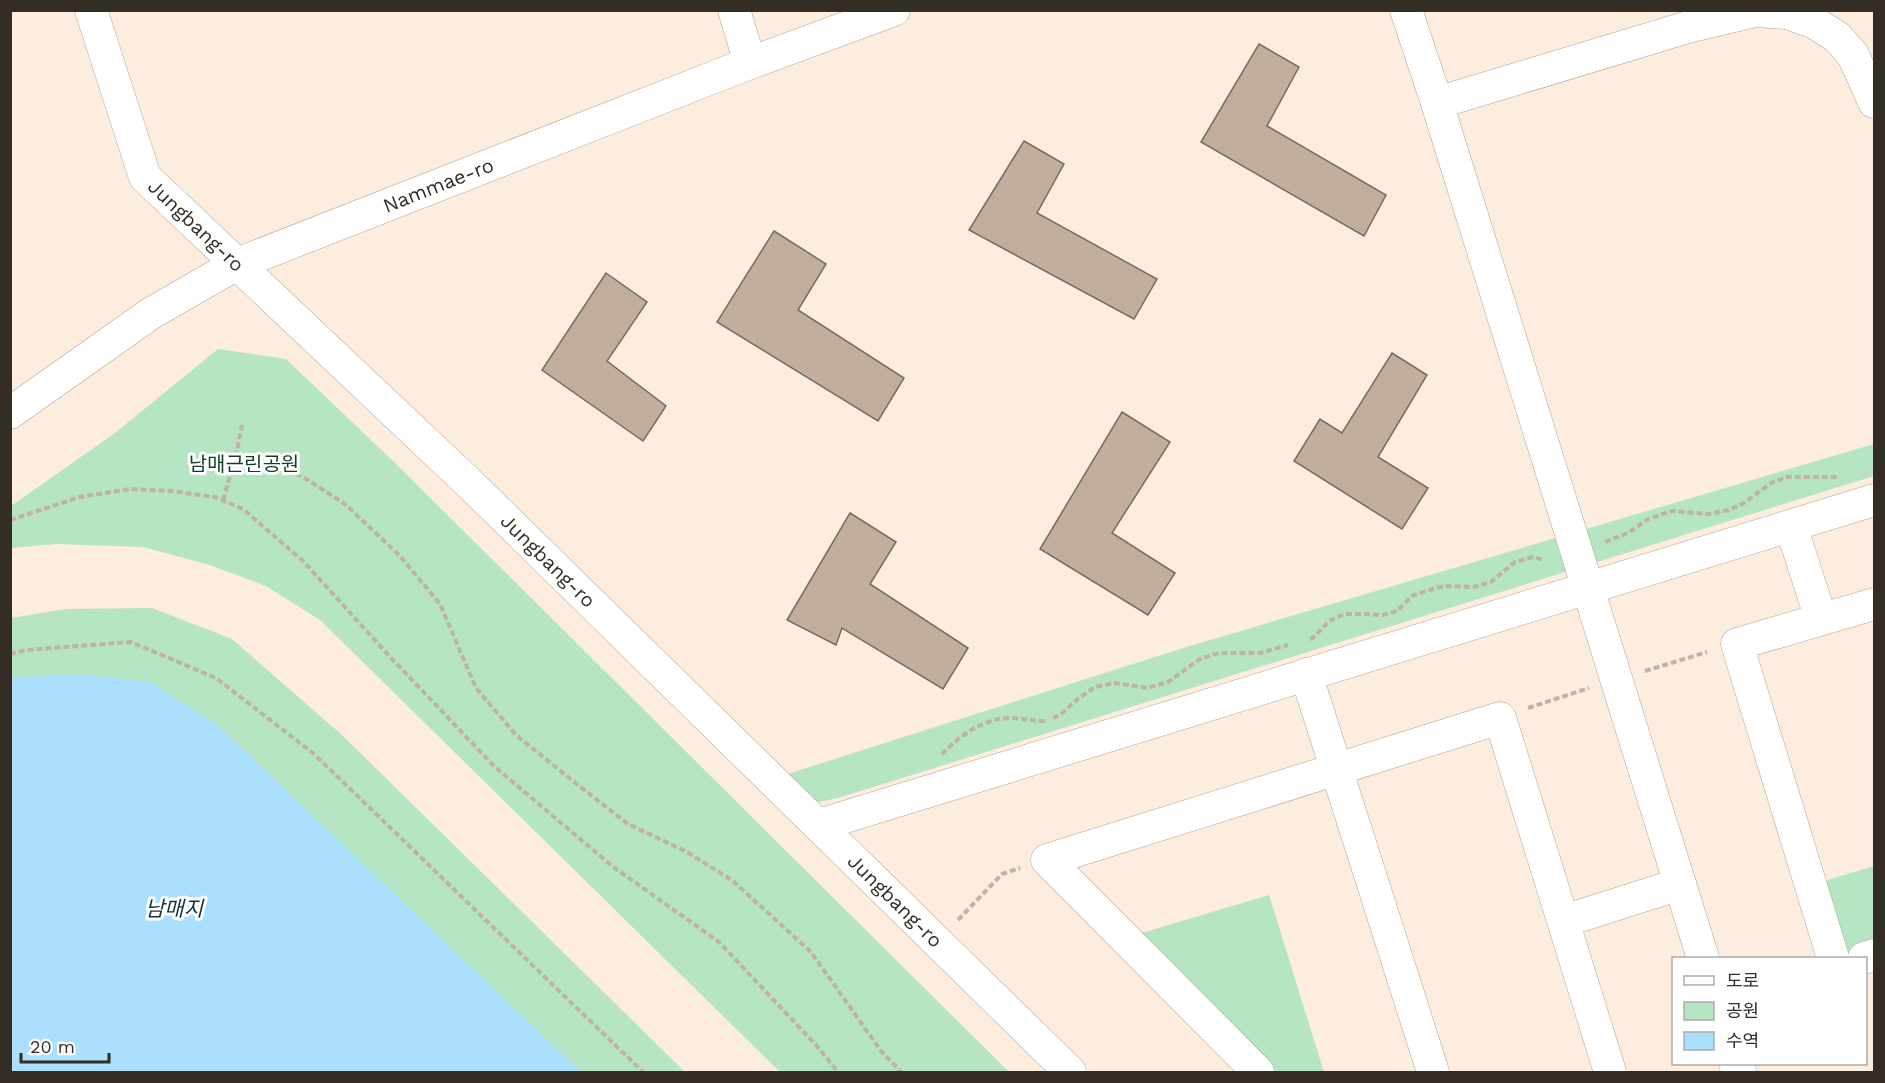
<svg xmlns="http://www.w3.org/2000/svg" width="1885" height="1083" font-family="'Work Sans','Noto Sans KR',sans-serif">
<rect width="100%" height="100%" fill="#fdeddf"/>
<!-- green -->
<path fill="#b5e5c2" d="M218,349L286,359L394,462L1009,1072H780L320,620L266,586L210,565L143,547L56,544L11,548V506L115,433Z
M1874,444V476L838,798L800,806L772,779L1183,648Z
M152,608L232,639L342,735L685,1072H11V618L66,609Z
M1874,866V955L1863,958H1833L1811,885Z
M1269,895L1324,1072H1258L1125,938Z"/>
<!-- water -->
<path fill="#aadffd" d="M83,675L151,682L221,728L581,1072H11V679L16,677Z"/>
<!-- building -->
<path fill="#c2ae9e" stroke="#7c6a5b" stroke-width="1.5" d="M1259,44L1299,67L1267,126L1386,195L1364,236L1201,142Z
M1024,141L1064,164L1037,213L1157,279L1134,319L969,230Z
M774,231L826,264L798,310L904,378L878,421L717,322Z
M606,273L647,302L607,361L666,406L643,441L542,370Z
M1392,353L1427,375L1378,457L1428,488L1402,529L1294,461L1320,419L1342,433Z
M1122,412L1170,442L1112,533L1175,573L1148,615L1040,549Z
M850,513L896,542L870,584L968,648L943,689L842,628L836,645L787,620Z"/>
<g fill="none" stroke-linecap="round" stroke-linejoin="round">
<!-- minor casing -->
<g stroke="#b5a291" stroke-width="33">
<g id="minor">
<path id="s1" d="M91,10L145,177L471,485L1070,1072"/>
<path d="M734,10L750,63"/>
<path d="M1406,10L1437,103L1703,958"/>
<path d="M1437,103L1688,27L1755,11L1787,13L1815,23L1837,37L1853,55L1874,102"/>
<path id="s2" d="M10,413L150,314L237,264L750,63L894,10"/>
<path d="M1791,526L1821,619"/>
<path d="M1306,674L1433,1072"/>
<path d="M819,825L1874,500"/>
<path d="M1564,921L1680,884"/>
<path d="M1833,958L1737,644L1874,604"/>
<path d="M1864,958L1874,955"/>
<path d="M1735,1064L1740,1072"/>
<path d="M1258,1072L1047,860L1500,718L1610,1072"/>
</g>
</g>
<!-- path -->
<path stroke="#bfb2a6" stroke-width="4" stroke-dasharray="6 3" stroke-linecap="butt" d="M236,456L275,463L308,480L345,504L400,556L440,604L476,688L516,735L573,781L628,824L687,852L733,881L811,952L881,1051L901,1072
M223,500L236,456L242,425
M10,520L80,497L130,489L171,491L215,497L243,509L303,561L393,660L495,767L612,866L719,942L816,1045L838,1072
M1605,542L1628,533L1648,519L1672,511L1709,514L1729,510L1744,503L1771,483L1787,477H1838
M1310,639L1313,638L1329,621L1345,614H1365L1383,615L1397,611L1412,596L1429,590L1445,586L1474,587L1491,582L1515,562L1533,557L1545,560
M10,654L26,650L131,642L216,678L314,754L643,1072
M1645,671L1707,652
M1528,708L1589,688
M1053,718L1060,715L1079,698L1095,687L1115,683L1147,688L1168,682L1200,659L1219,653H1261L1288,645
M942,754C960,735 986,717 1013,718C1025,719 1035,721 1047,721
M958,920L1002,874L1020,868"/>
<!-- minor -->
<use href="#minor" stroke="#fff" stroke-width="32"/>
</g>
<g text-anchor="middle" stroke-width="6" stroke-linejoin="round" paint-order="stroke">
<!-- street labels -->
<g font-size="20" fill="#342d26" stroke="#fff">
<text dy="7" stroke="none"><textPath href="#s2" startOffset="488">Nammae-ro</textPath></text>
<text dy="7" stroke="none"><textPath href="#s1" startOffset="246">Jungbang-ro</textPath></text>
<text dy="7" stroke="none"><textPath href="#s1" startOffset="732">Jungbang-ro</textPath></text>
<text dy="7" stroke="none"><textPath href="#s1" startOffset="1218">Jungbang-ro</textPath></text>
</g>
<!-- park labels -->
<g font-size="20" fill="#113f23" stroke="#fff">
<text x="244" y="471">남매근린공원</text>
</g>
<!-- water labels -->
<g font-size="21" font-style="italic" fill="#123141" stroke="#fff">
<text x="174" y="916">남매지</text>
</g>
</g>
<!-- border -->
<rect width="1885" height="1083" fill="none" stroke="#342d26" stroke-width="24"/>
<!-- legend -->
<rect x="1672" y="957" width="195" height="108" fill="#ffffff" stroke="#aeaba8" stroke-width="1.5"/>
<rect x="1684" y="976" width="30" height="9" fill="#ffffff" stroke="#aeaba8" stroke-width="1.5"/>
<text x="1726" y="987" font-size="18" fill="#342d26">도로</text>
<rect x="1684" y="1002" width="30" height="18" fill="#b5e5c2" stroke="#aeaba8" stroke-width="1.5"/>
<text x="1726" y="1017" font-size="18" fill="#342d26">공원</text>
<rect x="1684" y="1032" width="30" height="18" fill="#aadffd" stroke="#aeaba8" stroke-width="1.5"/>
<text x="1726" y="1047" font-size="18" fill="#342d26">수역</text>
<!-- scale -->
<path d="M21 1053v9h88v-9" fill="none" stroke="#342d26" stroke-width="3"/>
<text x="30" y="1053" font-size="18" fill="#342d26" stroke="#ffffff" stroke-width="4.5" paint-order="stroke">20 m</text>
</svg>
